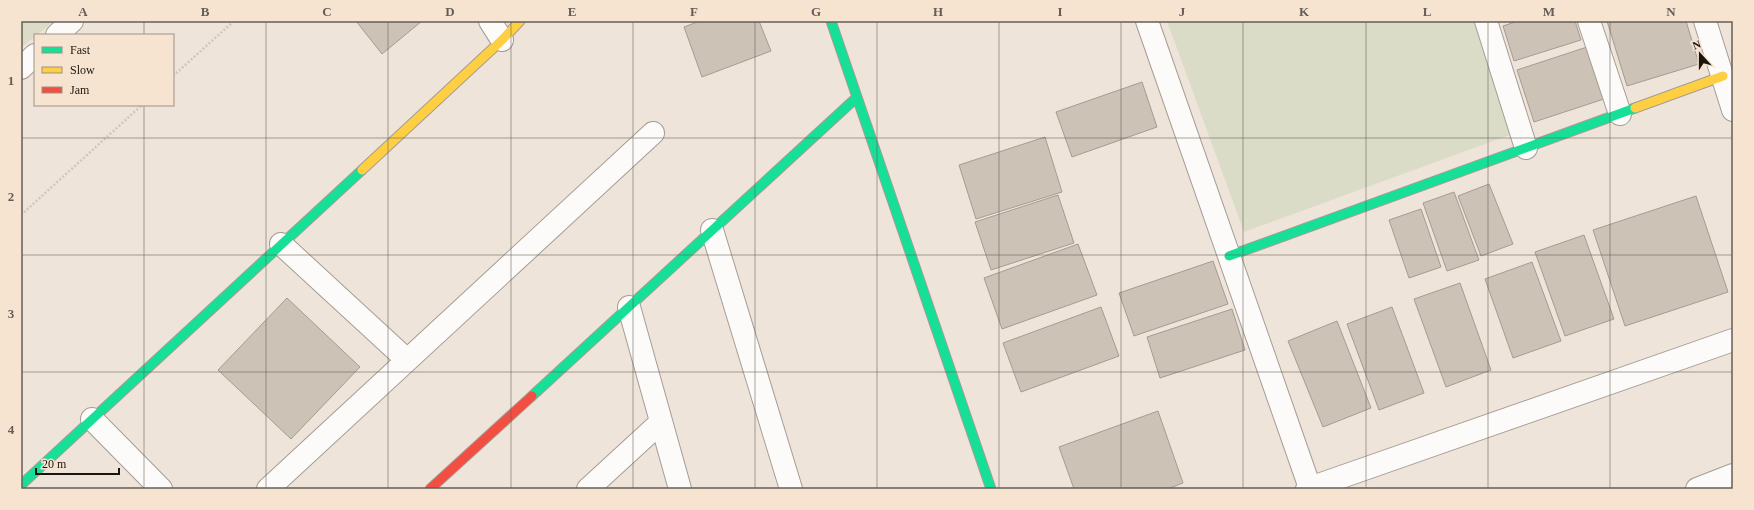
<svg xmlns="http://www.w3.org/2000/svg" width="1754" height="510" font-family="'Times New Roman',serif">
<rect width="100%" height="100%" fill="#eee4d9"/>
<!-- green -->
<path fill="#dadcc7" d="M21,21H54L21,48Z
M1167,21H1474L1515,133L1244,232Z"/>
<!-- building -->
<path fill="#ccc2b6" stroke="#a49c94" d="M356,21H422L382,54Z
M700,21H759L771,51L702,77L684,27Z
M1518,21H1575L1581,40L1514,61L1503,26Z
M1607,21H1686L1699,64L1627,86Z
M1590,46L1607,98L1534,122L1517,70Z
M1142,82L1157,127L1072,157L1056,112Z
M1045,137L1062,192L976,219L959,165Z
M1489,184L1513,244L1481,256L1458,196Z
M1454,192L1479,260L1447,271L1423,203Z
M1058,195L1074,243L991,270L975,222Z
M1696,196L1728,292L1625,326L1593,230Z
M1421,209L1441,267L1409,278L1389,220Z
M1584,235L1614,319L1565,336L1535,252Z
M1078,244L1097,295L1002,329L984,278Z
M1213,261L1228,304L1134,336L1119,293Z
M1532,262L1561,341L1513,358L1485,279Z
M1460,283L1491,370L1446,387L1414,299Z
M287,298L360,367L291,439L218,370Z
M1101,307L1119,356L1021,392L1003,343Z
M1392,307L1424,393L1379,410L1347,324Z
M1232,309L1245,350L1160,378L1147,337Z
M1337,321L1371,408L1323,427L1288,341Z
M1158,411L1183,483L1167,489H1074L1059,447Z"/>
<g fill="none" stroke-linecap="round" stroke-linejoin="round">
<!-- street casing -->
<g stroke="#a59d95" stroke-width="24">
<path id="street" d="M490,21L502,40
M1147,21L1310,488
M1486,21L1526,148
M1589,21L1620,114
M1705,21L1733,110
M57,35L72,21
M21,68L35,55
M712,230L791,489
M281,244L407,360
M629,307L680,489
M92,419L161,489
M268,489L653,133
M588,489L661,422
M1307,489L1733,340
M1697,489L1733,475"/>
</g>
<!-- fast casing -->
<g stroke="#a59d95" stroke-width="11">
<path id="fast" d="M831,21L991,489
M1229,256L1635,108
M532,396L856,98
M21,485L362,170"/>
</g>
<!-- slow casing -->
<g stroke="#a59d95" stroke-width="11">
<path id="slow" d="M1635,108L1723,76
M362,170L502,40L520,21"/>
</g>
<!-- jam casing -->
<g stroke="#a59d95" stroke-width="11">
<path id="jam" d="M430,489L532,396"/>
</g>
<!-- path -->
<path stroke="#cbc8c4" stroke-width="2.5" stroke-dasharray="2 2" stroke-linecap="butt" d="M173,76L234,21
M21,215L142,105"/>
<!-- street -->
<use href="#street" stroke="#fcfbf9" stroke-width="22"/>
<!-- fast -->
<use href="#fast" stroke="#16e098" stroke-width="9"/>
<!-- slow -->
<use href="#slow" stroke="#ffcf43" stroke-width="9"/>
<!-- jam -->
<use href="#jam" stroke="#f24e42" stroke-width="9"/>
</g>
<!-- grid -->
<path fill="none" stroke="#655d55" stroke-width="1" stroke-opacity="0.55" d="M144,21V35M266,21V489M388,21V489M511,21V489M633,21V489M755,21V489M877,21V489M999,21V489M1121,21V489M1243,21V489M1366,21V489M1488,21V489M1610,21V489M144,105V489M21,138H1733M21,255H1733M21,372H1733"/>
<!-- border -->
<rect width="1754" height="510" fill="none" stroke="#f6e4d1" stroke-width="44"/>
<!-- legend -->
<rect x="34" y="34" width="140" height="72" fill="#f6e4d1" stroke="#9e9183"/>
<rect x="42" y="47" width="20" height="6" fill="#16e098" stroke="#9e9183"/>
<text x="70" y="54" font-size="12" fill="#1b150e">Fast</text>
<rect x="42" y="67" width="20" height="6" fill="#ffcf43" stroke="#9e9183"/>
<text x="70" y="74" font-size="12" fill="#1b150e">Slow</text>
<rect x="42" y="87" width="20" height="6" fill="#f24e42" stroke="#9e9183"/>
<text x="70" y="94" font-size="12" fill="#1b150e">Jam</text>
<!-- north arrow -->
<g transform="translate(1700 54) rotate(339)" stroke="#f6e4d1" stroke-width="3" paint-order="stroke">
<path d="M0-3L7 15L0 10L-7 15Z" fill="#1b150e"/>
<text y="-6" font-size="11" font-weight="bold" text-anchor="middle" fill="#1b150e">N</text>
</g>
<!-- scale -->
<path d="M36 468v6h83v-6" fill="none" stroke="#1b150e" stroke-width="2"/>
<text x="42" y="468" font-size="12" fill="#1b150e" stroke="#f6e4d1" stroke-width="3" paint-order="stroke">20 m</text>
<rect x="22" y="22" width="1710" height="466" fill="none" stroke="#655d55" stroke-width="1.5"/>
<g font-size="13" text-anchor="middle" font-weight="bold" fill="#655d55">
<text x="83" y="16">A</text>
<text x="205" y="16">B</text>
<text x="327" y="16">C</text>
<text x="450" y="16">D</text>
<text x="572" y="16">E</text>
<text x="694" y="16">F</text>
<text x="816" y="16">G</text>
<text x="938" y="16">H</text>
<text x="1060" y="16">I</text>
<text x="1182" y="16">J</text>
<text x="1304" y="16">K</text>
<text x="1427" y="16">L</text>
<text x="1549" y="16">M</text>
<text x="1671" y="16">N</text>
<text x="11" y="85">1</text>
<text x="11" y="201">2</text>
<text x="11" y="318">3</text>
<text x="11" y="434">4</text>
</g>
</svg>
